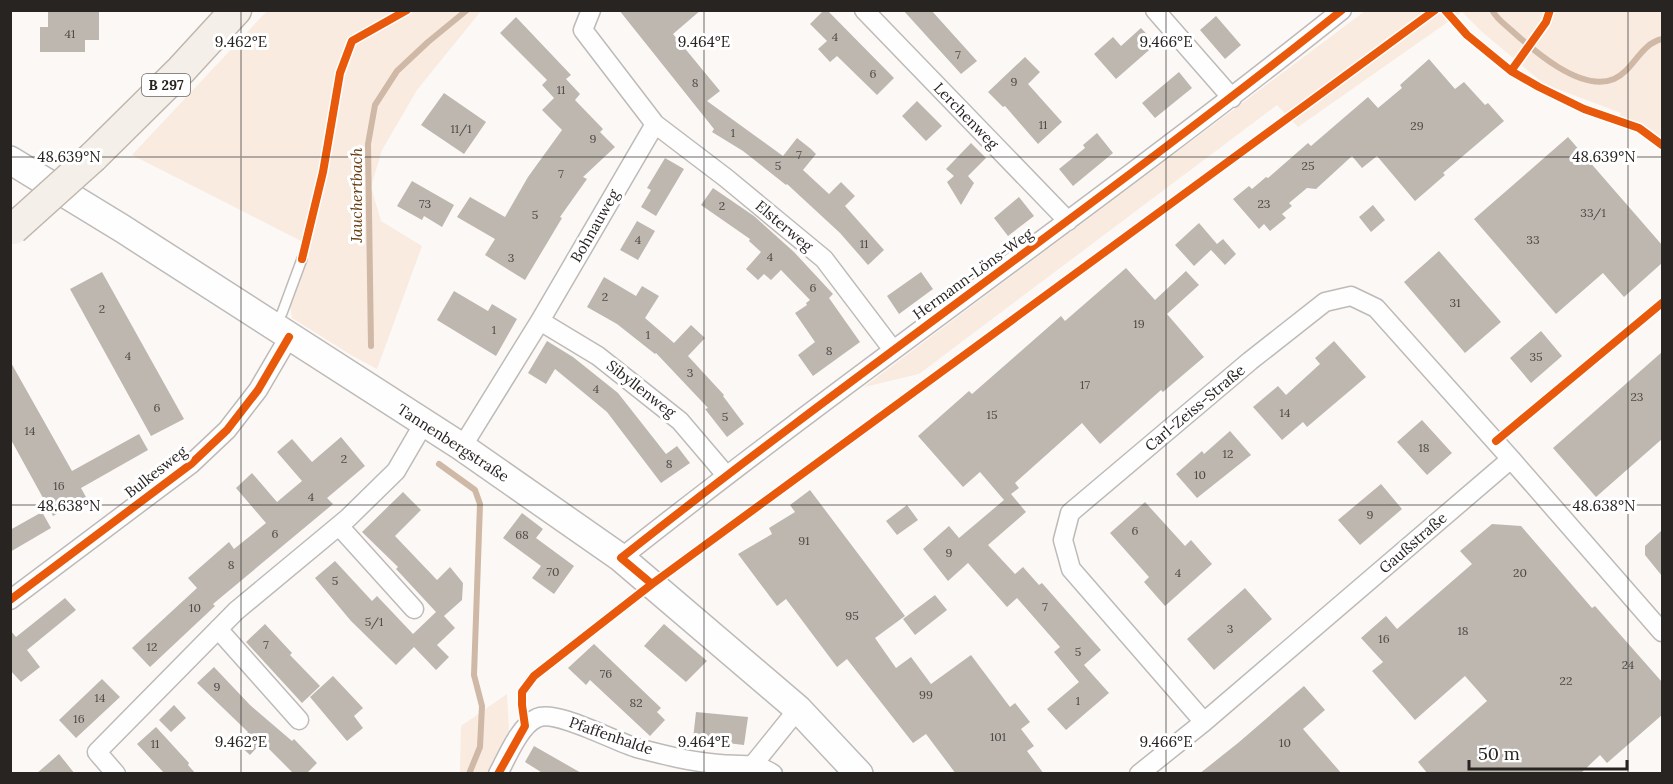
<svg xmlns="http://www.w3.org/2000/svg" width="1673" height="784" font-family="Lora,serif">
<rect width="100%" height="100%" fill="#fcf8f5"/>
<!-- green -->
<path fill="#f9ebe0" d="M267,11H481L417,90L382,150L371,187L381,221L422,246L377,369L351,355L292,318L290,305L309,245L132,155Z
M1365,11H1662V145L1639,128L1617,120L1621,113L1544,84L1481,31L1462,12L1298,127L1277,105L919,374L864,387Z
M507,694L509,731L488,773H460L461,726Z"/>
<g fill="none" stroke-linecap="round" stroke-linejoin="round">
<!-- stream -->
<path stroke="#cfb8a5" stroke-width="6" d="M1492,10C1496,18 1504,24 1511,30C1533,50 1581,93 1614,79C1634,70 1640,44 1662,39
M371,346L368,144L375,105L397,71L428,42L467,10
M439,464L475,490L480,504L474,675L482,706L480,747L469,774"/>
</g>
<!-- building -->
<path fill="#beb7b0" d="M619,10H701L673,34L720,91L707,101L783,156L797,138L811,149L816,154L803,170L829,194L841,182L855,196L845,206L884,250L868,265L840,233L787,184L786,185L743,151L712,132L714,129Z
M824,10H827L894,78L877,95L837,56L830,62L818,49L827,41L810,24Z
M903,10H931L977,61L961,74Z
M48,11H99V40H85V52H40V27H48Z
M1216,16L1241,45L1225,59L1200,30Z
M516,17L571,75L566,79L580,94L575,100L603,129L600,132L615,147L583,177L587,179L560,217L562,218L525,280L485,255L495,239L457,217L470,197L505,217L528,177L562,130L542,110L554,98L542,85L547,80L500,33Z
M1141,28L1156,44L1116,79L1094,54L1113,37L1121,46Z
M1025,57L1040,72L1028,84L1062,122L1038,144L1005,106L1003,107L988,92Z
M1429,59L1455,89L1464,82L1485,105L1488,103L1504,121L1443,173L1445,175L1415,201L1377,156L1362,168L1352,156L1316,189L1307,188L1289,203L1292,206L1282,214L1286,218L1270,231L1264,224L1259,229L1233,199L1249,186L1252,189L1266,177L1268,178L1308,143L1311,146L1368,97L1378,108L1402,88L1400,85Z
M1179,72L1192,88L1155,118L1142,103Z
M444,93L486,122L464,154L421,125Z
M917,101L942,126L926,141L902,116Z
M1097,133L1113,153L1073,186L1059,169L1085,148L1083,145Z
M1568,137L1662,245V263L1624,297L1603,273L1556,314L1474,219Z
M971,143L986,158L968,176L974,183L961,205L947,182L954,176L946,169Z
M665,158L684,169L656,216L641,207L651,190L647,188Z
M412,181L454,205L442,227L424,216L422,220L397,206Z
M713,188L754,216L794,252L833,294L829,298L860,342L813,376L798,355L815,342L795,313L807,305L806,303L810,300L781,270L771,280L764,274L758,280L746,269L761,252L749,241L750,239L701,205Z
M1019,197L1034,216L1008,236L994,218Z
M1373,205L1385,220L1371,232L1359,217Z
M637,221L655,231L638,260L620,250Z
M1199,223L1217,244L1223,239L1236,254L1225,265L1211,250L1194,266L1175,245Z
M1439,251L1501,322L1465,353L1404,282Z
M1126,268L1155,300L1186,271L1199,285L1167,314L1204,357L1163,392L1161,390L1100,444L1082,423L1015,483L1019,488L1011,494L1026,512L988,545L1015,574L1023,567L1039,585L1042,583L1101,650L1084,665L1109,693L1066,730L1047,709L1079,682L1054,652L1060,647L1017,598L1007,607L968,563L948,581L923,549L949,526L959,538L1004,500L980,472L963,487L918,436L969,391L972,394L1061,316L1065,321Z
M102,272L184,419L151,436L70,289Z
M921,272L933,289L899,314L887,296Z
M604,277L636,296L642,286L659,296L645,318L674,343L691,325L705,338L688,356L724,395L723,396L744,424L727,437L705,409L708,408L656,353L655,354L617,324L587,307Z
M454,291L488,311L492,304L517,319L496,356L437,320Z
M1541,331L1562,356L1531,383L1510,358Z
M547,341L573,357L618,393L666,454L677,446L690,463L661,483L607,412L555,369L546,384L528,373Z
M1334,341L1366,377L1307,427L1303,422L1282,440L1253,407L1278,386L1286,395L1320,364L1315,358Z
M1662,352V439L1596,497L1553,448Z
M10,361L72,471L139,434L148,450L81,488L86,497L53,516L10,438Z
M1422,420L1452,453L1427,475L1397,442Z
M1230,431L1251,455L1197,498L1176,474L1202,451L1204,454Z
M341,437L365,466L327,498L333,504L213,604L215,606L150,667L132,648L197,588L188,578L229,542L234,549L266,523L236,488L252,473L277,502L302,481L277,452L292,439L312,462Z
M1381,484L1402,509L1360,545L1338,520Z
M810,490L905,616L875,638L896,668L911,657L931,684L971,655L1010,707L1015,703L1030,722L1021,729L1034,746L1027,751L1044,774H956L926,734L913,743L847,659L837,667L786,599L777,606L738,554L772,534L769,528L795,512L790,505Z
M403,492L421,510L395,536L437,580L450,567L463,583L462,600L444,616L455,628L437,645L449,657L436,670L414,647L396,665L351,621L315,578L335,561L372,601L377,596L413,634L436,612L396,569L398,567L362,532Z
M1145,502L1185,546L1191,540L1212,564L1165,606L1144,582L1149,577L1110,533Z
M907,505L918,520L897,535L886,521Z
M42,512L51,528L10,552V530Z
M522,513L543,529L536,538L574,566L554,594L532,578L541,566L503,538Z
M1492,524L1521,526L1592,608L1595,606L1662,682V715L1607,763L1600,755L1580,774H1428L1418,762L1487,701L1465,676L1415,720L1372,671L1383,662L1361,638L1386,616L1397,629L1472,564L1460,551Z
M1662,530V576L1645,555V546Z
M1245,588L1272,619L1214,670L1187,639Z
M935,595L947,610L915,635L903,619Z
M65,598L76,610L27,650L40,667L21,682L10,670V630L16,637Z
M265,624L292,653L290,655L320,686L302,703L246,642Z
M664,624L707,661L686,682L644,646Z
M594,644L661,708L657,712L665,720L650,736L590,680L586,685L568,668Z
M214,667L250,705L292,741L294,739L317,763L306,774H294L262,742L250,755L238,744L248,732L197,683Z
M333,676L363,708L354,716L363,728L347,741L310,697Z
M102,679L120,697L76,738L59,720Z
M1304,686L1325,710L1303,729L1342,774H1199L1238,743Z
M174,705L186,718L171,732L159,720Z
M696,712L748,717L744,745L693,739Z
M156,727L189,763L188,765L196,774H165L137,744Z
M534,746L583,774H544L525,762Z
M59,754L75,774H36Z"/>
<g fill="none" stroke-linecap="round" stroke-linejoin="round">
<!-- lane casing -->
<g stroke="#bdbab8" stroke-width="12">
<path id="lane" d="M275,323L282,313L302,259"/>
</g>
<!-- street casing -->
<g stroke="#bdbab8" stroke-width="21">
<path id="street" d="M864,10L1068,221
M1155,10L1232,98
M655,124L726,178L824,259L893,350
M540,321L598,356L680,421L726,475
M462,447L540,321L655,124L583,30L591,10
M339,526L414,609
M621,558C857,371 1106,199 1342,10
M10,600L191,464L227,430L258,390L289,337
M218,629L299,720
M1204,722L1071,569L1063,540L1070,513L1250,361L1325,302L1351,296L1376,308L1511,459
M752,766L798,709
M116,774L97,752L236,611L348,518L396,471L424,423
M498,774C507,757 520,725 537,718C556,709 615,742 637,748C664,755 691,762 719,764C737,766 757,762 773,774
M1139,774L1204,722L1511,459L1662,632"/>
</g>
<!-- secondary casing -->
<g stroke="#bdbab8" stroke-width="30">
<path id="secondary" d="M10,160L123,229L462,447L621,558L798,709L859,774"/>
</g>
<!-- primary casing -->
<g stroke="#c1b6ac" stroke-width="33">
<path id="primary" d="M93,157L181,70L236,10"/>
</g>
<!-- lane -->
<use href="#lane" stroke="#fffefe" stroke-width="9"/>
<!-- street -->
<use href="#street" stroke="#fffefe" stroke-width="18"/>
<!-- secondary -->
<use href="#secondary" stroke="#fffefe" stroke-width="27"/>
<!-- primary -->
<use href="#primary" stroke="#f4efe9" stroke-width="30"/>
<!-- primary-bridge casing -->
<g stroke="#c1b6ac" stroke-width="33" stroke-linecap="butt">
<path id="primary-bridge" d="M13,229L93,157"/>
</g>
<!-- primary-bridge -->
<use href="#primary-bridge" stroke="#f4efe9" stroke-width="30"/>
<!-- cycleway casing -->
<g stroke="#fff" stroke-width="11">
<path id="cycleway" d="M1445,10L1467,35L1511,71L1546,22L1550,10
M1511,71L1539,87L1584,109L1639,128L1662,145
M302,259L323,172L340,73L352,41L407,10
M1496,441L1662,303
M652,584L621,558C857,371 1106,199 1342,10
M10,600L191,464L227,430L258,390L289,337
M498,774L525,726L522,705V692L534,676L652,584L1435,10"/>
</g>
<!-- cycleway -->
<use href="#cycleway" stroke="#e8590c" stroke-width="8"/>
</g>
<!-- ticks -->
<path fill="none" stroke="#272421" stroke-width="1.5" stroke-opacity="0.45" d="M241,10V774M704,10V774M1166,10V774M1628,10V774M10,157H1662M10,505H1662"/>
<g text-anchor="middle" stroke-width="6" stroke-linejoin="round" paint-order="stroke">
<!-- number labels -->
<g font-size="12" fill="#4d4945">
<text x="70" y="38">41</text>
<text x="835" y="41">4</text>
<text x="958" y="59">7</text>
<text x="873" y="78">6</text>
<text x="1014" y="86">9</text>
<text x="695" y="87">8</text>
<text x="561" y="94">11</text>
<text x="1043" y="129">11</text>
<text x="1417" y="130">29</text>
<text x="461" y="133">11/1</text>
<text x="733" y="137">1</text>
<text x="593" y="143">9</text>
<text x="799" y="159">7</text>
<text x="778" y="170">5</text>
<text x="1308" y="170">25</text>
<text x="561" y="178">7</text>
<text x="425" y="208">73</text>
<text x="1264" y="208">23</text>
<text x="722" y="210">2</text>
<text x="1593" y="217">33/1</text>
<text x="535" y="219">5</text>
<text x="638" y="244">4</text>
<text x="1533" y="244">33</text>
<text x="864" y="248">11</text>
<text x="770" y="261">4</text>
<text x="511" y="262">3</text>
<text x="813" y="292">6</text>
<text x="605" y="301">2</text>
<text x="1455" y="307">31</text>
<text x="102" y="313">2</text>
<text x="1139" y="328">19</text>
<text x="494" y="334">1</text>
<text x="648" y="339">1</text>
<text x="829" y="355">8</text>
<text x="128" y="360">4</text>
<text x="1536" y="361">35</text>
<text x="690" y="377">3</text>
<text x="1085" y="389">17</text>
<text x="596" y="393">4</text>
<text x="1637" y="401">23</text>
<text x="157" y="412">6</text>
<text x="1285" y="417">14</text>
<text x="992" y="419">15</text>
<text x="725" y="421">5</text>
<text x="30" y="435">14</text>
<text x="1424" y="452">18</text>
<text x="1228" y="458">12</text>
<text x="344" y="463">2</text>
<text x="669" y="468">8</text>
<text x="1200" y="479">10</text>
<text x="59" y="490">16</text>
<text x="311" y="501">4</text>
<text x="1370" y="519">9</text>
<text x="1135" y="535">6</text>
<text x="275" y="538">6</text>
<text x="522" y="539">68</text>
<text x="804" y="545">91</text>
<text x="949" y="557">9</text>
<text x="231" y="569">8</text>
<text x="553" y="576">70</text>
<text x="1178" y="577">4</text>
<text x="1520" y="577">20</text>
<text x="335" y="585">5</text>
<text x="1045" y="611">7</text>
<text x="195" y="612">10</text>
<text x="852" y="620">95</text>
<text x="374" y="626">5/1</text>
<text x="1230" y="633">3</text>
<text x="1463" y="635">18</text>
<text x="1384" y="643">16</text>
<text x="266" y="649">7</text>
<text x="152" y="651">12</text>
<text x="1078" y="656">5</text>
<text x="1628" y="669">24</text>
<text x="606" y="678">76</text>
<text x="1566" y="685">22</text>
<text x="217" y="691">9</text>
<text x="926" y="699">99</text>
<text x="100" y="702">14</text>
<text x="1078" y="705">1</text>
<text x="636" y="707">82</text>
<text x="79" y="723">16</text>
<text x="998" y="741">101</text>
<text x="1285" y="747">10</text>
<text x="155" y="748">11</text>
</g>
<!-- shield labels -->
<rect fill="#fff" stroke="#686664" stroke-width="1.5" x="142" y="74" width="48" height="22" rx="4.5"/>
<g font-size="14" font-weight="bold" fill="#272421">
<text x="166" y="90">B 297</text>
</g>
<!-- street labels -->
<g font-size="15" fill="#272421" stroke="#fff">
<text transform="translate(966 116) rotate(46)" y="5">Lerchenweg</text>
<text transform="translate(595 226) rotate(-60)" y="5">Bohnauweg</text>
<text transform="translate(784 226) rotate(40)" y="5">Elsterweg</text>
<text transform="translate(973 274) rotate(-36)" y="5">Hermann-Löns-Weg</text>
<text transform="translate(641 389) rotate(38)" y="5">Sibyllenweg</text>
<text transform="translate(1195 408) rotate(-40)" y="5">Carl-Zeiss-Straße</text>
<text transform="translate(453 443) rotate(33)" y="5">Tannenbergstraße</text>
<text transform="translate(156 472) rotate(-38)" y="5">Bulkesweg</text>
<text transform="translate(1413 543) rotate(-41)" y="5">Gaußstraße</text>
<text transform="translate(611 736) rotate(19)" y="5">Pfaffenhalde</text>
</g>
<!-- water labels -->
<g font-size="16" font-style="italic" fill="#663c10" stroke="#fff">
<text transform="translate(356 195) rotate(-90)" y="6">Jauchertbach</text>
</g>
</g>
<g font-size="15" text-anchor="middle" fill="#272421" stroke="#fff" stroke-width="6" stroke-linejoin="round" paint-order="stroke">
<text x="241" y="47">9.462°E</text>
<text x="704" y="47">9.464°E</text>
<text x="1166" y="47">9.466°E</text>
<text x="69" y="162">48.639°N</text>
<text x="1604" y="162">48.639°N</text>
<text x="69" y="511">48.638°N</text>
<text x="1604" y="511">48.638°N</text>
<text x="241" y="747">9.462°E</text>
<text x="704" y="747">9.464°E</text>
<text x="1166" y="747">9.466°E</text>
</g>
<!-- border -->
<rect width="1673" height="784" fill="none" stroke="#272421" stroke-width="24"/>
<!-- scale -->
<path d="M1469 760v9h158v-9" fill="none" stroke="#272421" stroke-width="3"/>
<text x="1478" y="760" font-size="18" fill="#272421" stroke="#ffffff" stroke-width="4.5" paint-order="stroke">50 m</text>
</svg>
